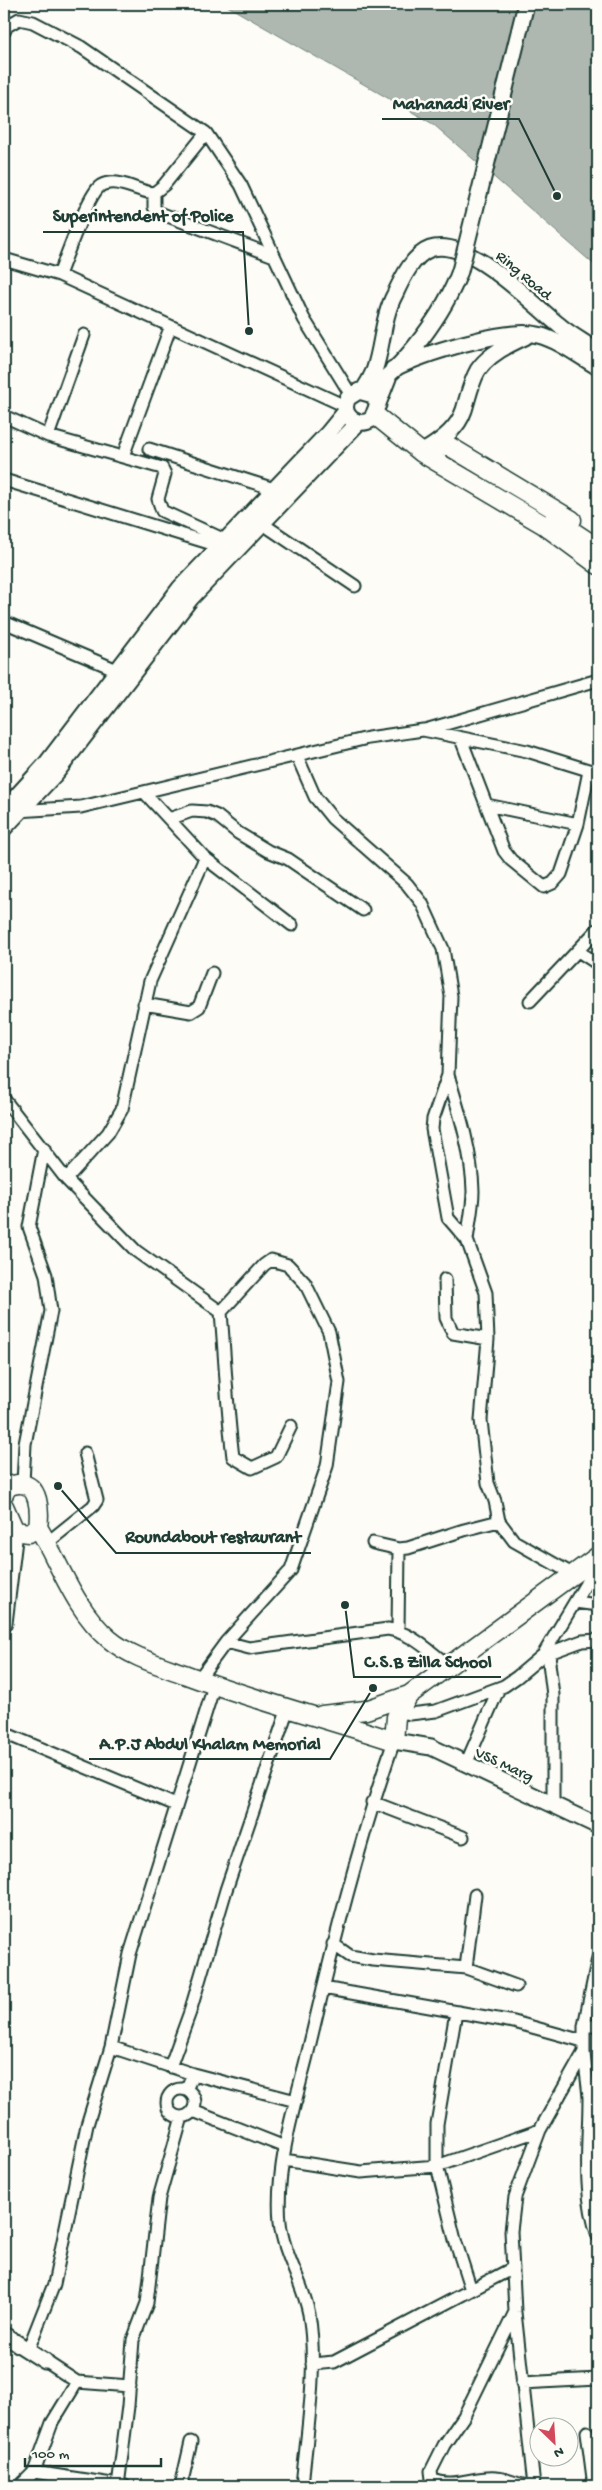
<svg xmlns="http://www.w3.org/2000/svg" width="602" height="2490" font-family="'Gochi Hand',sans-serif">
<rect width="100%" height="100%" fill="#fdfcf7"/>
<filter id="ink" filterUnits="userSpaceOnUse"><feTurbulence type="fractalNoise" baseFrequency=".02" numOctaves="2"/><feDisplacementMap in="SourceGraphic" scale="10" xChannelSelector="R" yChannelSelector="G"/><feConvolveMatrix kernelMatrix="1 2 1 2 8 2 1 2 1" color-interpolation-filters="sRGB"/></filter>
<g filter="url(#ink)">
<!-- water -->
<path fill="#aeb8b1" stroke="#75877f" d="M224,4H598V268L433,124Z"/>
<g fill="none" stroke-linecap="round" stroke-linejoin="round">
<!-- street casing -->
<g stroke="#1f3d34" stroke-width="15">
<path id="street" d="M4,32L7,26L19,19L33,22L81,47L206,133L241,185L304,319L351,395
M154,193V207L157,212L274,256
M4,259L59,275L345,406
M59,275C66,257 87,198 99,187C101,185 106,183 109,183C124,181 139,192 154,193L164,185L206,133
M4,416L48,436L162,468L165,474L158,499L162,511L225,540
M48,436L84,335
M149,449L274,489
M123,456L170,328
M4,480L219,546
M263,524L355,586
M4,622L117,670
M425,730L598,680
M461,739L504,851L511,860L544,887L553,883L561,874L578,824L589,771
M297,756L315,797L332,818L407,884L422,903L443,949L451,996L448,1075L433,1119L432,1129L448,1218L467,1240L486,1293L488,1339L481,1420L488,1483L495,1501L499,1521L464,1530L408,1548L399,1549L373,1543
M144,792L205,858L292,925
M487,805L578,824
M17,811L81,807L368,738L423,730L527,751L598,773
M169,819L192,811L207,812L217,816L238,833L268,851L288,859L363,910
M578,951L598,964
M530,1001L598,929
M144,1004L191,1012L199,1007L212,973
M448,1075C459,1111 472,1152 473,1191C473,1207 469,1224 467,1240
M4,1099L66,1179L136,1251L221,1312L264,1265L271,1260L288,1265L305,1283L329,1332L339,1382L327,1466L291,1570L226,1642L198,1680
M66,1179L108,1133L122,1109L150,981L205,858
M445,1279L446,1318L453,1333L488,1339
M221,1312C225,1360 227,1409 233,1457L252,1468L276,1457L291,1426
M23,1483L25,1444L51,1311L46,1275L29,1227L44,1149
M499,1521L514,1541L574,1575
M47,1543L93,1506L97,1500L85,1453
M575,1602L598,1605
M398,1631L399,1549
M226,1642L249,1648L388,1629C412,1633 429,1651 448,1665
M549,1645L552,1652L549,1663L553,1695V1805
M552,1652L582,1641L598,1640
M399,1711L410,1714L436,1711L504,1686L517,1677L543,1655L585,1585L598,1559
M4,1733L176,1805
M466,1764L499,1688
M372,1802L463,1837
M333,1944L350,1956L373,1960L466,1968L516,1986
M466,1968L475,1895
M323,1988L514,2022L583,2041
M456,2012L437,2124V2166L455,2240L471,2290
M584,2026H598
M111,2047L193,2074
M584,2052C585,2067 588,2083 589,2098C589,2145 582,2191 598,2236
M170,2067L190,2012L226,1890L288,1708
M167 2103a14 14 0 1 1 28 0a14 14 0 1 1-28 0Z
M186,2090L193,2074L296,2101
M193,2111L285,2147
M284,2160L361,2172L437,2166L540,2130
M514,2314L464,2416L444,2445L431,2471L432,2479C453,2490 475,2475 497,2478C507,2479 517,2484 527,2486
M28,2350L54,2284L87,2125L111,2047L130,1954L214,1686
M45,2361L77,2382L130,2386
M312,2364L334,2362L513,2268
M522,2383L598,2379
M587,2432L594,2486
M34,2472L125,2486
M20,2486L34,2472L52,2423L77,2382
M118,2486L128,2406L133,2340L147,2303L159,2198L182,2117
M181,2486L191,2442
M302,2486C307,2430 318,2369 309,2314C303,2282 283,2254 280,2222C275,2168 294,2108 307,2056C332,1949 358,1844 394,1741
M534,2486L515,2312L511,2231L515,2197L540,2130L584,2052V2026L598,1958"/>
</g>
<!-- secondary casing -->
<g stroke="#1f3d34" stroke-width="19">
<path id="secondary" d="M393,369C422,354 507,327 538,335C559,340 579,356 598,367
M363,391C367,385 371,378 374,371C383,346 382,318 395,294C402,279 413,255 430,249C469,236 531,303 560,326C572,336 586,343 598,352
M366,392C404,369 445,312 460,271
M378,405L373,395L359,391L348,398C339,415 357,429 372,419L388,378
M428,449C443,439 458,428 464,410C468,397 471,382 478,370C488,355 509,344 525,337
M4,810L46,764L180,588L328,433L346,411
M4,828L56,773L191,598L358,423
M4,1623L15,1531
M394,1741L431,1747L598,1826
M4,2335L45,2361"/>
</g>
<!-- primary casing -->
<g stroke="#1f3d34" stroke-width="21">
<path id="primary" d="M375,415L422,453L544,525L598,565
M422,453L439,446H449L572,520
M554,519L598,548
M4,1494C7,1487 10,1485 18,1484C40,1482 40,1513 38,1527L29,1533L15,1531L4,1506
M38,1527C60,1564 75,1610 109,1639C129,1656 159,1665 184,1674C253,1700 324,1718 394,1741L396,1717L409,1695L598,1556
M322,1715L366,1710L409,1695"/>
</g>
<!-- street -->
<use href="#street" stroke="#fdfcf7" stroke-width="11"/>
<!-- secondary -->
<use href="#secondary" stroke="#fdfcf7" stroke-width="15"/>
<!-- primary -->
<use href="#primary" stroke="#fdfcf7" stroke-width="18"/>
<!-- secondary-bridge casing -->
<g stroke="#1f3d34" stroke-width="19" stroke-linecap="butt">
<path id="secondary-bridge" d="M460,271L526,4"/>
</g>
<!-- secondary-bridge -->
<use href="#secondary-bridge" stroke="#fdfcf7" stroke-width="15"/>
</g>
</g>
<g text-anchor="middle" stroke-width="5" stroke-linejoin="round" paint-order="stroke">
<!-- street labels -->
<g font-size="16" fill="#1f3d34" stroke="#fdfcf7">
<text transform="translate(525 274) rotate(40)" y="6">Ring Road</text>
<text transform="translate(505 1763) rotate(25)" y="6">VSS Marg</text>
</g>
</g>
<!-- callouts -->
<path fill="none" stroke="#1f3d34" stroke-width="2" d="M557 196L519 119H382M249 331L243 232H43M58 1486L116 1553H311M345 1605L354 1677H501M373 1688L330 1759H89"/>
<g fill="#1f3d34" stroke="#fdfcf7" stroke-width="2">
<circle cx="557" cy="196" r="5"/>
<circle cx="249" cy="331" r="5"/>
<circle cx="58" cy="1486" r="5"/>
<circle cx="345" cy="1605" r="5"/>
<circle cx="373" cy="1688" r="5"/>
</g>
<g font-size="18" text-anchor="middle" font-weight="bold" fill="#1f3d34" stroke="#fdfcf7" stroke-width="5" stroke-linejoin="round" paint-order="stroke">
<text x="451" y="109">Mahanadi River</text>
<text x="143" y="221">Superintendent of Police</text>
<text x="213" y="1542">Roundabout restaurant</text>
<text x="428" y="1667">C.S.B Zilla School</text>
<text x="210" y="1749">A.P.J Abdul Khalam Memorial</text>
</g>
<!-- margin -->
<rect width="602" height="2490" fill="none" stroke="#fdfcf7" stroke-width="20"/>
<rect x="10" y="10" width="582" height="2470" fill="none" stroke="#1f3d34" stroke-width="2" filter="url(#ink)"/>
<!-- north arrow -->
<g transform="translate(554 2442) rotate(155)"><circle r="24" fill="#fdfcf7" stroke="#a4b0a9"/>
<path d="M0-4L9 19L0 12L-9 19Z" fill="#d1495b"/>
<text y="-8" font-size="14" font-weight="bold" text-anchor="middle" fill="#1f3d34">N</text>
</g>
<!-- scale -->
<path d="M25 2458v8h136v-8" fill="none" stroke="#1f3d34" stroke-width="2.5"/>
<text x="32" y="2458" font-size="15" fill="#1f3d34" stroke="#fdfcf7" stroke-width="4" paint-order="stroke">100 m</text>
</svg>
